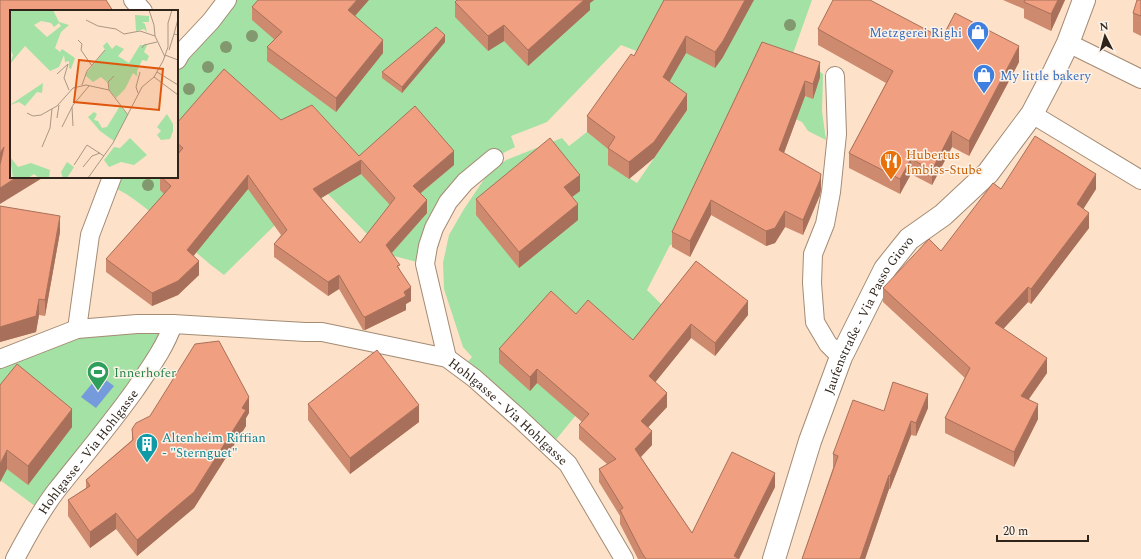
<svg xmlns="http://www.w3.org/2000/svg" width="1141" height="559" font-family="Spectral,serif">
<rect width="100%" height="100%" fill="#fde2c9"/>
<!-- green -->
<path fill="#a3e1a4" d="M227,0H812L791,59L819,71L823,74L822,111L826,140L808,131L802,122L743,96L673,245H670L647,290L664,307L550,447L461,369L472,357L463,347L444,289L443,263L449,235L464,209L487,175L506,160L562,138L569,146L587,132L615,154L609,165L637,183L687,110L649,56L621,45L547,122L511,136L515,147L494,158L465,182L425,264L390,255L373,240L328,194L274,226L224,275C205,261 189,246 172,231C152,213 134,196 109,185L112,177H177V60Z
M173,324L43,512L0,480V359L77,329Z"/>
<!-- water -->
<path fill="#769bdc" d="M99,375L114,386L96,408L81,397Z"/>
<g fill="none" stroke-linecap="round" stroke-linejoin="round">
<!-- service casing -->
<g stroke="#a48b74" stroke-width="20">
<g id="service">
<path d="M133,0L143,11"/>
<path d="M1068,43L1141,79"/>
<path d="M177,60L181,53L211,21L227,0"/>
<path d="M835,76L837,134L831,192L825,224L813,254L812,283L815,322L828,344L841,357"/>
<path d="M1032,114L1141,180"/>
<path d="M77,329L90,235L112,177"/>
<path d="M447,358L425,264L428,246L434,228L448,202L465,182L494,158"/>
<path id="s1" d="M0,359L77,329L137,324H173L305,332H322L447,358L474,378L519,418L568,464L624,559"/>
<path id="s2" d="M15,559C27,536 40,512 56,491C83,457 110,425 135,390C149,369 165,348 173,324"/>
</g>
</g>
<!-- primary casing -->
<g stroke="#a48b74" stroke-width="24">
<g id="primary">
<path id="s3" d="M774,559L810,441L841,357L885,269L909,239L943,215L988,173L1032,114L1054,72L1068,43L1084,0"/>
</g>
</g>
<!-- service -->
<use href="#service" stroke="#fff" stroke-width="18"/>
<!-- primary -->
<use href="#primary" stroke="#fff" stroke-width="22"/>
</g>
<!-- trees -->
<g fill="#82986e">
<circle cx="790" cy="25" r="6"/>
<circle cx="252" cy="36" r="6"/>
<circle cx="226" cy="47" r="6"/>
<circle cx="208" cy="67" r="6"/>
<circle cx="189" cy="89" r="6"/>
<circle cx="148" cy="185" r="6"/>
</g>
<!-- wall -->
<path fill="#ce8a6e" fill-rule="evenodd" d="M457,0H594L590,3V10L528,66L504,41L488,51L455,17V2Z
M664,0L723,57L715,68L686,53L669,81L687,110L654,158L629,179L608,165V149L587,132V116L634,56Z
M1003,0H1065L1051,31L1024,18V9Z
M1141,0V36L1133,32V13Z
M252,7L355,16L383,53L336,112L267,61V47L275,40L252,20Z
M818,29L942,38L1019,62L969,156L952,147L932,185L911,174L900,194L849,168V153L886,83L818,45Z
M445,42L402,93L382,78V72Z
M762,42L820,77L813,99L805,96L784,153L821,189L820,195L803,235L785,227L775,243L766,246L711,215L690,257L672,247V232Z
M281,120L359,156L454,165L421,193L427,213L392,253L400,270L411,301L406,304V310L365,330H363L339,289L328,296L274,257V244L281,235L248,189L193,256L199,275L178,295L152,306L106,272V259L164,194L160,190V177H177V123ZM361,174L390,205L360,243L321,198Z
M1001,189H1096L1083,209L1089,228L1031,304L1028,302L1003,329L1047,373L1029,399L1038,419L1014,467L945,433V418L965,378L883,302V288L941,251Z
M580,191L572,197L578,220L519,268L476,215V199Z
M0,206L60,232L45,316L39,315L36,332L0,342Z
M696,261L748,315L715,356L691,338L655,382L667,407L648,427L652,445L641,457L692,533L775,487L739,559H638L620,524V516L599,482V469L607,464L579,439V425L582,422L537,383L530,391L499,363V349L576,314L633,340Z
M0,385L72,427L28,485L7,469L0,482Z
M308,404L419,422L350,474L308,420Z
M928,408L916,436L911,435L890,489H889L865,559H802L833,468V454L884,411Z
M249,413L246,418V426L194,508L137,556L116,529L90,548L68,516V500L86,488V480L132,440V429Z"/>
<!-- shaded-wall -->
<path fill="#a8705a" d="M357,0H369L348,24V10Z
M584,0H594L590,3V10L528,66V50Z
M745,0H754L723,57L715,68V52Z
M1058,0H1065L1051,31V14Z
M504,25V41L488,51V36Z
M445,35V42L402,93V87Z
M686,36V53L663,93V77Z
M383,40V53L336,112V98Z
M1019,46V62L969,156V141Z
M820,62V77L813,99V84Z
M805,81V96L779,166V150Z
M687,94V110L654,158L629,179V162Z
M952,131V147L932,185V170Z
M4,147L0,170V153Z
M454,151V165L413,199V186Z
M911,159V174L900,194V179Z
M361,160V174L313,203V189Z
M821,174V189L820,195L803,235V220Z
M1096,174V189L1077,219V204Z
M248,175V189L187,264V250Z
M580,175V191L564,203V187Z
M17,177H44L0,204V188Z
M427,200V213L386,259V245Z
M711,200V215L690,257V241Z
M578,204V220L519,268V252Z
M785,211V227L775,243L766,246V231Z
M1089,213V228L1031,304V289Z
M60,216V232L45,316V300Z
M199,261V275L178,295L152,306V293Z
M339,275V289L328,296V282Z
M411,287V301L406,304V310L365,330V317Z
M1028,287V302L995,338V323Z
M39,299V315L36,332L0,342V327Z
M748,301V315L715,356V343Z
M691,324V338L649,390V376Z
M1047,358V373L1021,410V396Z
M537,369V383L530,391V377Z
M667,393V407L641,435V421Z
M928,394V408L916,436V423Z
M249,397V413L246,418V426L194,508L137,556V540L242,408Z
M1038,404V419L1014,467V452Z
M419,405V422L350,474V458Z
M72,409V427L28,485V466Z
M911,421V435L890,489V476Z
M652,431V445L635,463V449Z
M7,450V469L0,482V464Z
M775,473V487L739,559L734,556Z
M889,475V489L865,559H860Z
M116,513V529L90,548V532Z"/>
<!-- building -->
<path fill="#f0a080" stroke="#a8705a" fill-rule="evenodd" d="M0,0H106L113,11H11V177H17L0,188V165L4,147L0,153Z
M258,0H357L348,10L383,40L336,98L267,47L282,32L252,7Z
M457,0H584L528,50L504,25L488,36L455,2Z
M664,0H745L723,41L715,52L686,36L663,77L687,94L654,142L629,162L608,148L615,137L587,116L631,54L634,56Z
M833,0H870L942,38L955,13L1019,46L969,141L952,131L932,170L911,159L900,179L849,153L893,71L818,29Z
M1025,0H1058L1051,14L1024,2Z
M1137,0H1141V16L1133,13Z
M436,27L445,35L402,87L382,72Z
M762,42L820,62L813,84L805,81L779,150L821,174L820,180L803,220L785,211L775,228L766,231L711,200L690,241L672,232Z
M224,69L281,120L312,105L359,156L415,106L454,151L413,186L427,200L386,245L400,265L397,266L411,287L404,292L406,296L365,317L363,316L339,275L328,282L274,244L287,230L248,175L187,250L199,261L178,281L152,293L106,259L171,186L161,177H177V155L183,148L177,143V123ZM361,160L395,198L360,243L313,189Z
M1035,136L1096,174L1077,204L1089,213L1031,289L1028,287L995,323L1047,358L1021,396L1038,404L1014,452L945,418L970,368L883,288L929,239L941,251L993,183L1001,189Z
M550,138L580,175L564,187L578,204L519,252L476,199Z
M0,206L60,216L45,300L39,299L36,316L0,327Z
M696,261L748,301L715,343L691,324L649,376L667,393L641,421L652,431L635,449L692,533L732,452L775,473L734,556L739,559H646L642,553L620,510L623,508L599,469L616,459L579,425L589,414L537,369L530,377L499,349L551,291L576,314L588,300L633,340Z
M219,341L249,397L242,408L246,410L194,492L137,540L116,513L90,532L68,500L90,486L86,480L133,440L132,429L136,423L150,416L195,344Z
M377,350L419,405L350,458L308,404Z
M17,364L72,409L28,466L7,450L0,464V385Z
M893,382L928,394L916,423L911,421L890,476L889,475L860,559H802L838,456L833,454L853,400L884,411Z"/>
<!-- icons -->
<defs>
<g id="shop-pin" transform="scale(1.15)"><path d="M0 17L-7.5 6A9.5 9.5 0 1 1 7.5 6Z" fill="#3f7fe0" stroke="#fdf2e8"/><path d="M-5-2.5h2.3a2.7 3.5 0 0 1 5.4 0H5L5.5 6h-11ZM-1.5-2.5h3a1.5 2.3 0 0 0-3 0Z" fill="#fff"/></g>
<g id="restaurant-pin" transform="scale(1.15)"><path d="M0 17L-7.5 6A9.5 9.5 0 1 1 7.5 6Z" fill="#e8710a" stroke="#fdf2e8"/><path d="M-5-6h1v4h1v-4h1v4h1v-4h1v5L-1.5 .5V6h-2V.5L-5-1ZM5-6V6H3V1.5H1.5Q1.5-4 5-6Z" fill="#fff"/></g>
<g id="stadium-pin" transform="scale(1.15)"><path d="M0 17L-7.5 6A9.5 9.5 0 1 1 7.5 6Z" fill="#2e9e5b" stroke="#fdf2e8"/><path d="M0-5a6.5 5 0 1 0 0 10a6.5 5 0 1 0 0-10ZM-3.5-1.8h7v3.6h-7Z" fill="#fff"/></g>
<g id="building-pin" transform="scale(1.15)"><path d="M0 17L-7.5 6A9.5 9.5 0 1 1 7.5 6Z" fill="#0f9aa8" stroke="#fdf2e8"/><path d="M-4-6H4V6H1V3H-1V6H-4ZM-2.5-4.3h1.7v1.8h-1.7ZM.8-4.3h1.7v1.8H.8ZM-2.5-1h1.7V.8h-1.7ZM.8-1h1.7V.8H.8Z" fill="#fff"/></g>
</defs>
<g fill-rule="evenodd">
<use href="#shop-pin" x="978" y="32"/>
<use href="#shop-pin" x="984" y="75"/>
<use href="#restaurant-pin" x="891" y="161"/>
<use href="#stadium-pin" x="98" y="372"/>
<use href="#building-pin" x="147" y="444"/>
</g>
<g text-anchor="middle" stroke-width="3" stroke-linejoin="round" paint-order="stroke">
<!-- shop labels -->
<g font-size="13" fill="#366cbe" stroke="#fdf2e8" text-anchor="end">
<text x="962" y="37">Metzgerei Righi</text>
<text x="1000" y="80" text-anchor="start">My little bakery</text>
</g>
<!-- food labels -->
<g font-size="13" fill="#c56008" stroke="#fdf2e8" text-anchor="start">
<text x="906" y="159">Hubertus<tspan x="906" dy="15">Imbiss-Stube</tspan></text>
</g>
<!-- street labels -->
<g font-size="13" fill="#2e241a" stroke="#fdf2e8">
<text dy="5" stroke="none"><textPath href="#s3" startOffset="263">Jaufenstraße - Via Passo Giovo</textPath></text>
<text dy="5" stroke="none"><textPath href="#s1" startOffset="537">Hohlgasse - Via Hohlgasse</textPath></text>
<text dy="5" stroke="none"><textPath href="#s2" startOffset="130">Hohlgasse - Via Hohlgasse</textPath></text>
</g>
<!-- leisure labels -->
<g font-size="13" fill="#27864d" stroke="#fdf2e8" text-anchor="start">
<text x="114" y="377">Innerhofer</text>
</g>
<!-- culture labels -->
<g font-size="13" fill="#0d838f" stroke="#fdf2e8" text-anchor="start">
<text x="162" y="442">Altenheim Riffian<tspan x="162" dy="15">- "Sternguet"</tspan></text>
</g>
</g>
<!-- overview -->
<g transform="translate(10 10)">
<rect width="168" height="168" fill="#fde2c9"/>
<path d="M0,0H43L49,12L59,15L51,22L45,38L50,42L52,39L65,48L61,59L59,58V51L55,52L54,45L49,57L40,61L15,36L0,54L3,45L0,39ZM31,11L41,13L44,17L49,13L51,16L37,27L24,15ZM125,5L139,6V12H132L135,14L137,22L134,19L126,21ZM97,32L102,39L106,35L114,39L108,46L119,53L130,35H137L134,42L139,46L137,51L132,50L127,61V66L123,63L115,79L106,88L100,81L98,73L91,67L83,72L75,65L95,40L93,36ZM33,73L32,83L27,82L15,96L9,92L0,95ZM110,96L118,105L104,131L90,121L78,107L84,102L87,104L84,110L88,111L92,118L97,117ZM157,104L163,114V121L160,129L151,130L147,125L151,121L147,117ZM120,128L137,145L124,155L111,152L99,157L94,150L98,145L104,137L110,138ZM0,147L8,157L21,153L40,160L39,168H29L24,164L18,168H3ZM57,152L64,157L57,168H53L51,162Z" fill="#a3e1a4" fill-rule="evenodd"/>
<path fill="none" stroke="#aa9683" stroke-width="1" d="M139,0L144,15L145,26L155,47M168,9L164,24L168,25M76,10L88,16L106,19L114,24L130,21L145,26M68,30L72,34L71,40L82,56M132,38L134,35L147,32M159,40L164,24M155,45L168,50M147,62L168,75M47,64L58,54L54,68L59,80M144,67L168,85M72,75L77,61L95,40M99,80L98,72L104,66M128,83L126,77L130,62M62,97L63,116M17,103L23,106L31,105L47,96L63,78L76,75L99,80L118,105M47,108L49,95M52,117L63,95L79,76M32,137L40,118L42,99M64,155L77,135L94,146M73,157L82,146L90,143M78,168L103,133L132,77L144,67L153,51L158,37V13L162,0"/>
<path fill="#df560d" fill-opacity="0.15" stroke="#df560d" stroke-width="2" d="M69,50L153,59L149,100L64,92Z"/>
<rect width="168" height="168" fill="none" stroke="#2e241a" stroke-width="2"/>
</g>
<!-- north arrow -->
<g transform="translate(1105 36) rotate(354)" stroke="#fdf2e8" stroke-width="3" paint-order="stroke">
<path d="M0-3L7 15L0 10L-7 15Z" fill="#2e241a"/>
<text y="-6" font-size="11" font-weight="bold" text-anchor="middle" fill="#2e241a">N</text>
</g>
<!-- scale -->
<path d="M997 535v6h91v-6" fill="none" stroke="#2e241a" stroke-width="2"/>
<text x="1003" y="535" font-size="12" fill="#2e241a" stroke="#fdf2e8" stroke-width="3" paint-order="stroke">20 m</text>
</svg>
